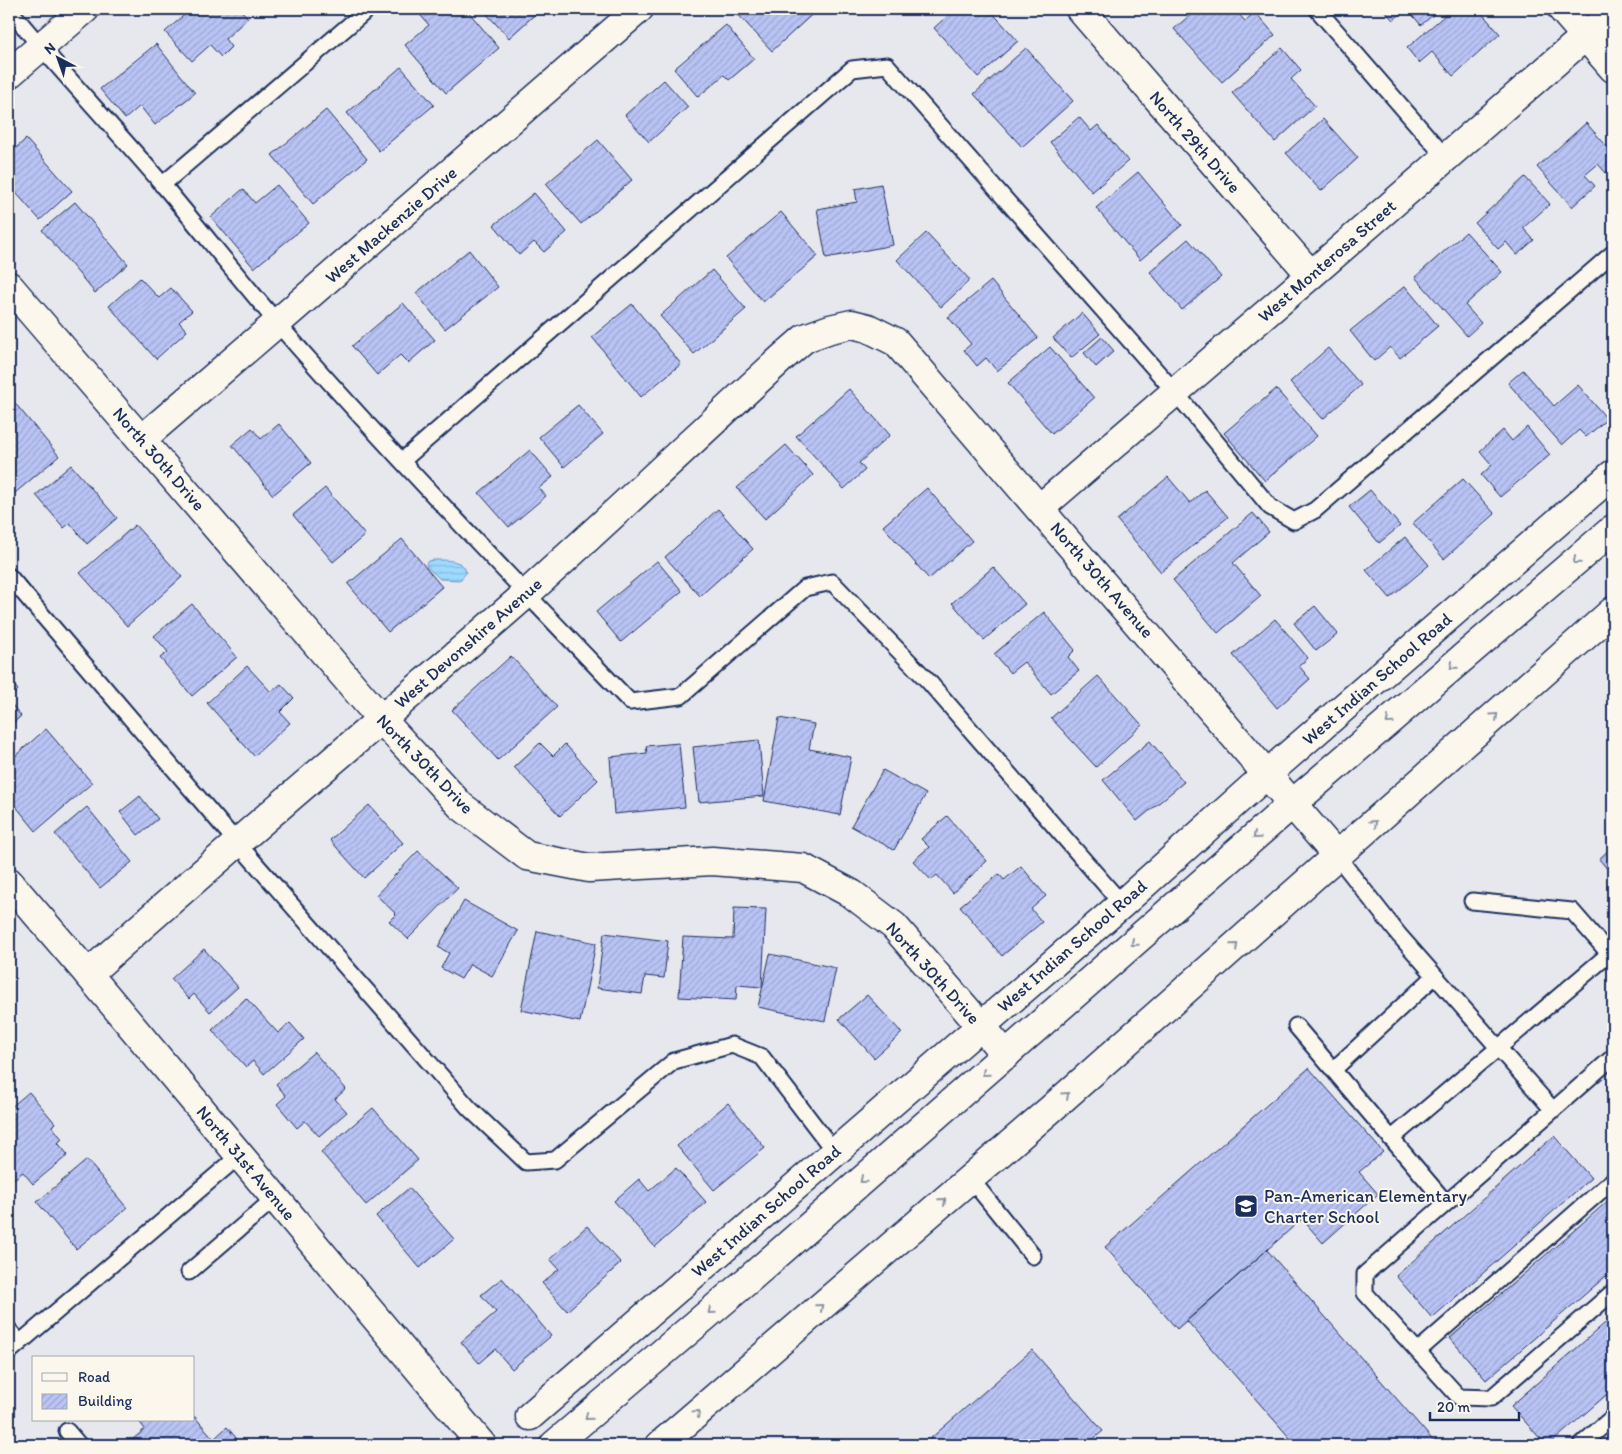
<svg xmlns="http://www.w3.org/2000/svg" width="1622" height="1454" font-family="Itim,sans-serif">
<defs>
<pattern id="water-rules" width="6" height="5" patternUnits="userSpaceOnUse" patternTransform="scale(1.25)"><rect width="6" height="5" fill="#9ed9ff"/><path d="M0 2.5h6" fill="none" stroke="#8bd"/></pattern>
<pattern id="building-hatch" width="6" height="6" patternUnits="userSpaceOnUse" patternTransform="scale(1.25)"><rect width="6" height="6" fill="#b9c3f4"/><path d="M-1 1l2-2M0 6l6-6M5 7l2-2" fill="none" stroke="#9ea8d4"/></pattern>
</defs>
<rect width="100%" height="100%" fill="#e7e7ee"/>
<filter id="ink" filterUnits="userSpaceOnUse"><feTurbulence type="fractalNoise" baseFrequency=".02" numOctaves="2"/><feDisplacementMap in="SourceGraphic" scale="10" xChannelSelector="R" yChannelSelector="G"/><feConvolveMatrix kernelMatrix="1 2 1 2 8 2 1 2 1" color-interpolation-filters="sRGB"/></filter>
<g filter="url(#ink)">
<!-- water -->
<path fill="url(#water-rules)" stroke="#6a95bf" d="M434,560C444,560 465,559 466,573L460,580L440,579L427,567L426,563L429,561Z"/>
<!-- building -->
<path fill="url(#building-hatch)" stroke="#1b2f5e" d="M191,9H240L248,18L225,39L231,47L221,57L210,45L192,61L165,32Z
M415,9H466L499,48L446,93L405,45L429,25Z
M482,9H541L509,38Z
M735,9H818L772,51L734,10Z
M955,9H989L1018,41L978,77L934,28Z
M1197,9H1222L1223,10L1225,9H1234L1245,21L1255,12L1275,35L1222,82L1174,29Z
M1383,9H1407L1393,20Z
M1407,9H1440L1421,25Z
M1452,9H1478L1500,34L1453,76L1432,52L1419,63L1407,48Z
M726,25L754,59L729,80L724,75L698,97L674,69Z
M156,44L195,93L155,125L140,106L125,119L100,89Z
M1026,48L1073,101L1022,147L974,94Z
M1282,48L1301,70L1291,79L1315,106L1275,142L1232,93Z
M401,67L434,105L379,151L347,113Z
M664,80L688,107L649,142L625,115Z
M326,110L367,159L313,204L272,155Z
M1079,117L1091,131L1098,125L1128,161L1092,192L1050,142Z
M1323,119L1358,158L1321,191L1286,153Z
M1586,123L1613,153V166L1606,173L1598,164L1585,175L1595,186L1572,207L1537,167Z
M26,139L72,191L40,220L9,185L12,183L9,179V154Z
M598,140L632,180L581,224L546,184Z
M1138,172L1182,225L1140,260L1096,208Z
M1525,177L1550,204L1523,228L1534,240L1517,255L1506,242L1498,249L1475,223Z
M881,184L893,245L826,258L817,209L857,202L855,189Z
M277,185L309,223L254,268L211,217L243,189L255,203Z
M534,193L567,232L544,252L534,242L519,255L494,225Z
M75,202L128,264L95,293L42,230Z
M781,212L818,256L763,302L726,258Z
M1466,232L1502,272L1465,305L1481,323L1467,336L1415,277Z
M926,233L970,280L941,307L897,260Z
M1188,239L1221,277L1182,310L1150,272Z
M469,250L498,287L445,329L416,293Z
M712,270L746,309L694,354L660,316Z
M140,278L159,298L171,288L192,311L179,322L187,331L156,359L109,306Z
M991,281L1038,338L997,371L986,358L977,366L964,350L971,344L948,317Z
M1405,286L1438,326L1400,358L1390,347L1374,361L1350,331Z
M403,303L435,340L408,363L400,355L377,375L352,346Z
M632,304L681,364L641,397L592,337Z
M1082,313L1100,334L1071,358L1053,338Z
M1102,337L1114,351L1096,367L1084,353Z
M1050,347L1094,398L1052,434L1008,383Z
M1328,348L1361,385L1323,419L1290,382Z
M1523,370L1554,406L1578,385L1607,419L1586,437L1579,430L1562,445L1508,383Z
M849,389L890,435L859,463L865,470L844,489L796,436Z
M1276,389L1317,436L1265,481L1224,433Z
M9,396L59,456L9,498V472L13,468L9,463Z
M578,405L603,434L564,467L539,437Z
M279,424L311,463L273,495L232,445L252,428L261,439Z
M1527,427L1550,455L1500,497L1481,475L1492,465L1480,451L1503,430L1512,441Z
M786,445L813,475L765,519L737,488Z
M530,450L553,477L539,488L546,496L509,527L479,493Z
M71,465L117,518L87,544L70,523L64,528L36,495Z
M1168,477L1190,503L1205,490L1228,517L1161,572L1117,520Z
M1463,479L1495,514L1444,559L1413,523Z
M325,488L365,535L333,562L293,515Z
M927,488L972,541L929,579L883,526Z
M1370,490L1400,526L1379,543L1349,507Z
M718,509L753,549L700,596L665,557Z
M1253,513L1269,532L1233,563L1261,596L1218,633L1173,580Z
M135,525L182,577L127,626L80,573Z
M1405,537L1429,565L1390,598L1366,570Z
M402,539L442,587L388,632L348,584Z
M657,561L682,591L621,642L596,612Z
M993,567L1025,604L984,640L952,603Z
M192,604L237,657L192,696L160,658L168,652L154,636Z
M1315,606L1338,634L1316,651L1294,623Z
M1044,612L1075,650L1068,657L1079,671L1051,694L1024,662L1010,673L994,654Z
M1275,619L1308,658L1299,666L1310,679L1277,708L1233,655Z
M511,656L557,707L498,760L452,710Z
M247,666L271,692L281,684L294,698L280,712L290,723L254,756L207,703Z
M1098,676L1142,725L1096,767L1051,718Z
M9,679L18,690L9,699Z
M9,701L21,716L9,727Z
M779,718L814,724L809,749L851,757L840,815L764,801Z
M46,729L92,783L36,831L9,798V761Z
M759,740L764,796L699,802L693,747Z
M1150,741L1184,782L1137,821L1103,780Z
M540,743L553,756L565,744L598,780L560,816L514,767Z
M679,743L685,807L614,814L610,757L647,753L646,746Z
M883,770L926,794L894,850L851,826Z
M140,796L158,819L138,835L120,812Z
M369,805L403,843L364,878L330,840Z
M87,807L132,862L100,888L55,834Z
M947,816L987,861L953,893L937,875L931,880L913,861L929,847L921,839Z
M1613,846V876L1599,859Z
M418,851L458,888L408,939L389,921L396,914L376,895Z
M1021,866L1046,896L1031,909L1042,922L1002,956L960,906L999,874L1004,880Z
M464,901L518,931L492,976L470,964L461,979L441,968L449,953L438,947Z
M734,908L766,909L762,987L737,985L736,1000L679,997L683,937L733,939Z
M537,931L596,943L580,1022L521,1010Z
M604,933L668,941L664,978L645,976L642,994L597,988Z
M204,949L238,987L210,1012L194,994L189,999L171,979Z
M770,954L836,968L825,1021L758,1007Z
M867,995L902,1033L874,1058L839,1019Z
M246,998L278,1033L290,1023L304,1039L264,1074L253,1061L246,1067L212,1030Z
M314,1052L346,1089L335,1099L347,1112L319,1136L305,1121L297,1128L277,1104L286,1096L276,1084Z
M1309,1068L1383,1152L1359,1172L1378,1194L1323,1243L1302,1219L1177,1329L1105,1247Z
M29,1092L55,1123L52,1126L62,1139L58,1143L68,1155L33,1184L23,1172L9,1183V1109Z
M728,1103L765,1148L714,1190L677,1146Z
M373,1108L418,1160L366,1205L321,1152Z
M1554,1136L1591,1178L1432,1318L1396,1276Z
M87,1160L127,1208L76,1249L37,1202Z
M676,1168L706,1202L655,1247L614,1201L639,1179L649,1191Z
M409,1188L454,1239L420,1268L376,1216Z
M1609,1200L1613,1205V1270L1486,1380L1450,1338Z
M587,1226L621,1263L567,1311L542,1283L559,1269L550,1259Z
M1267,1250L1437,1445H1296L1187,1321Z
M502,1278L551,1336L512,1369L495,1349L479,1363L461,1342L496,1312L481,1295Z
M1613,1316V1389L1549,1445H1546L1511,1406Z
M1032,1350L1103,1431L1086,1445H923Z
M194,1416L214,1439L227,1427L242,1445H126L145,1429L138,1420H194Z"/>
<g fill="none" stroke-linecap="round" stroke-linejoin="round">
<!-- service casing -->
<g stroke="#1b2f5e" stroke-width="19">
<path id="service" d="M9,9C58,69 112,125 163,185C211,242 257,301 307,357C412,475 521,588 630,702L681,696L805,588L832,582L929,682L1122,904
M1317,9L1446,158
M162,185L368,9
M402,461L852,69L887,65L1175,392L1270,507L1294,521L1315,510L1613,253
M9,576L220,823L469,1108L526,1162L555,1160L674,1061L732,1045L762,1057L834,1151
M1337,856L1399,935L1553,1110L1613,1057
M1472,901L1572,911L1613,958
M1296,1026L1446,1203
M1333,1070L1435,976
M1553,1110L1365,1274V1293L1459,1397L1491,1398L1613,1292
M1391,1139L1609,954
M970,1178L1033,1256
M189,1272L275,1198
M9,1330L20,1343
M1418,1351L1613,1180
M9,1352L239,1156
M67,1431L79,1445
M1581,1445L1613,1417"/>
</g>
<!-- minor casing -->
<g stroke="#1b2f5e" stroke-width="31">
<path id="minor" d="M1080,9L1311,275
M1562,9L1613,68
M9,74L85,9
M9,286L382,720L461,806L527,856L589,868L712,861L803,868L852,894L894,926L1006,1055
M142,439L277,323L639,9
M1040,508L1311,275L1613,12
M88,974C231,845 380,722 525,595C612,517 696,437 782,358L805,338L830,329L852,324L868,328L896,342L1337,856
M530,1416L1122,904L1267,774L1613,474"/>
</g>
<!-- tertiary casing -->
<g stroke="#1b2f5e" stroke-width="31">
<path id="tertiary" d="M9,882L88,974L482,1445"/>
</g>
<!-- secondary casing -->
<g stroke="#1b2f5e" stroke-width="31">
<path id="secondary" d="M554,1445L748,1280L1292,804L1613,529
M660,1445L1051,1109L1613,611"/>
</g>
<!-- service -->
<use href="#service" stroke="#fbf7ec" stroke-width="15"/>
<!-- minor -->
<use href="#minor" stroke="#fbf7ec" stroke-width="28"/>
<!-- tertiary -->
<use href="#tertiary" stroke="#fbf7ec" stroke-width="28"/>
<!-- secondary -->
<use href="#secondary" stroke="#fbf7ec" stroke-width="28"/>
</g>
<!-- one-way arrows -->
<defs><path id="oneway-chevron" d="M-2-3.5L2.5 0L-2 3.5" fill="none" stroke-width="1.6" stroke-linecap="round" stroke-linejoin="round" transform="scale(1.25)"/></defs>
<g stroke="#8b93a5">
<use href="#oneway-chevron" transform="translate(1576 561) rotate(140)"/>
<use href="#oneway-chevron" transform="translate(1453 666) rotate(140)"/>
<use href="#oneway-chevron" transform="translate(1495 716) rotate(-42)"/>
<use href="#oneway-chevron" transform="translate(1389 721) rotate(139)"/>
<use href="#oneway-chevron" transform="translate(1374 823) rotate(-42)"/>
<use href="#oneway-chevron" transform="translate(1256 836) rotate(139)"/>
<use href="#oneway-chevron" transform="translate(1134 943) rotate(139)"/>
<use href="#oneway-chevron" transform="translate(1235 946) rotate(-41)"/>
<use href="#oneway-chevron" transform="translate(985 1073) rotate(139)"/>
<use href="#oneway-chevron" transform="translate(1066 1095) rotate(-42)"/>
<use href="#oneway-chevron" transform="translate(863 1180) rotate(139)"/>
<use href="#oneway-chevron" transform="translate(943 1201) rotate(-41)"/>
<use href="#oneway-chevron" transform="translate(820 1307) rotate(-41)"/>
<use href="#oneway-chevron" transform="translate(711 1311) rotate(140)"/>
<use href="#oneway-chevron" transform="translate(697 1413) rotate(-41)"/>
<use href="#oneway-chevron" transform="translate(588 1417) rotate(140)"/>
</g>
</g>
<!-- icons -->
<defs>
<g id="school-square" transform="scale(1.25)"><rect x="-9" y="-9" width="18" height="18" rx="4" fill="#1b2f5e" stroke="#fbf7ec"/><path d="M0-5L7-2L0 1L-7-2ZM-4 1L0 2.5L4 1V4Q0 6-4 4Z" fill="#fff"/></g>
</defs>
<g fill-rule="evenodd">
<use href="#school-square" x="1246" y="1206"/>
</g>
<g text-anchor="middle" stroke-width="4" stroke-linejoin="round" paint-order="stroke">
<!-- street labels -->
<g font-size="18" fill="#1b2f5e" stroke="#fbf7ec">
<text transform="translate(1195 142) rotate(49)" y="6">North 29th Drive</text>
<text transform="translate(391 225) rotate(-41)" y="6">West Mackenzie Drive</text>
<text transform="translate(1327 261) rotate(-41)" y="6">West Monterosa Street</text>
<text transform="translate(159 459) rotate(49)" y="6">North 30th Drive</text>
<text transform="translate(1102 580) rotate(49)" y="6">North 30th Avenue</text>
<text transform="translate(468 643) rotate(-41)" y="6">West Devonshire Avenue</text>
<text transform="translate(1377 679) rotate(-41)" y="6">West Indian School Road</text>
<text transform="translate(425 764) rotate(46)" y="6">North 30th Drive</text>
<text transform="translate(1072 946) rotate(-41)" y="6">West Indian School Road</text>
<text transform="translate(933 973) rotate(48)" y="6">North 30th Drive</text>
<text transform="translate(246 1163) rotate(50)" y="6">North 31st Avenue</text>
<text transform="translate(766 1211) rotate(-41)" y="6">West Indian School Road</text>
</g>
<!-- poi labels -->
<g font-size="18" fill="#1b2f5e" stroke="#fbf7ec" text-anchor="start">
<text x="1264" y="1202">Pan-American Elementary<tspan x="1264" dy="21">Charter School</tspan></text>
</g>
</g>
<!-- margin -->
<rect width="1622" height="1454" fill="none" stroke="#fbf7ec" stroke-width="30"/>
<rect x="15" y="15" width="1592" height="1424" fill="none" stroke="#1b2f5e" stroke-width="2" filter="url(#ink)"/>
<!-- legend -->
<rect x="32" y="1356" width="162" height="65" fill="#fbf7ec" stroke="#a1a7b3"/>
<rect x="42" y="1373" width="25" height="8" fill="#fbf7ec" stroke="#a1a7b3"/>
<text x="78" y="1382" font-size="15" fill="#1b2f5e">Road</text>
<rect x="42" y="1394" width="25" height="15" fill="url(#building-hatch)" stroke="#a1a7b3"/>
<text x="78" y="1406" font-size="15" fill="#1b2f5e">Building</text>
<!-- north arrow -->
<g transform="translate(58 58) rotate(319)" stroke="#fbf7ec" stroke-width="4" paint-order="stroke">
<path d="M0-4L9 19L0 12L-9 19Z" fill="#1b2f5e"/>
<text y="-8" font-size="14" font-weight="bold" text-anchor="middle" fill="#1b2f5e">N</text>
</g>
<!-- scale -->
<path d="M1430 1412v8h89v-8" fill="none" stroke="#1b2f5e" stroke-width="2.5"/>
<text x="1437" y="1412" font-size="15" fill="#1b2f5e" stroke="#fbf7ec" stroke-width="4" paint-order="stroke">20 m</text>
</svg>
